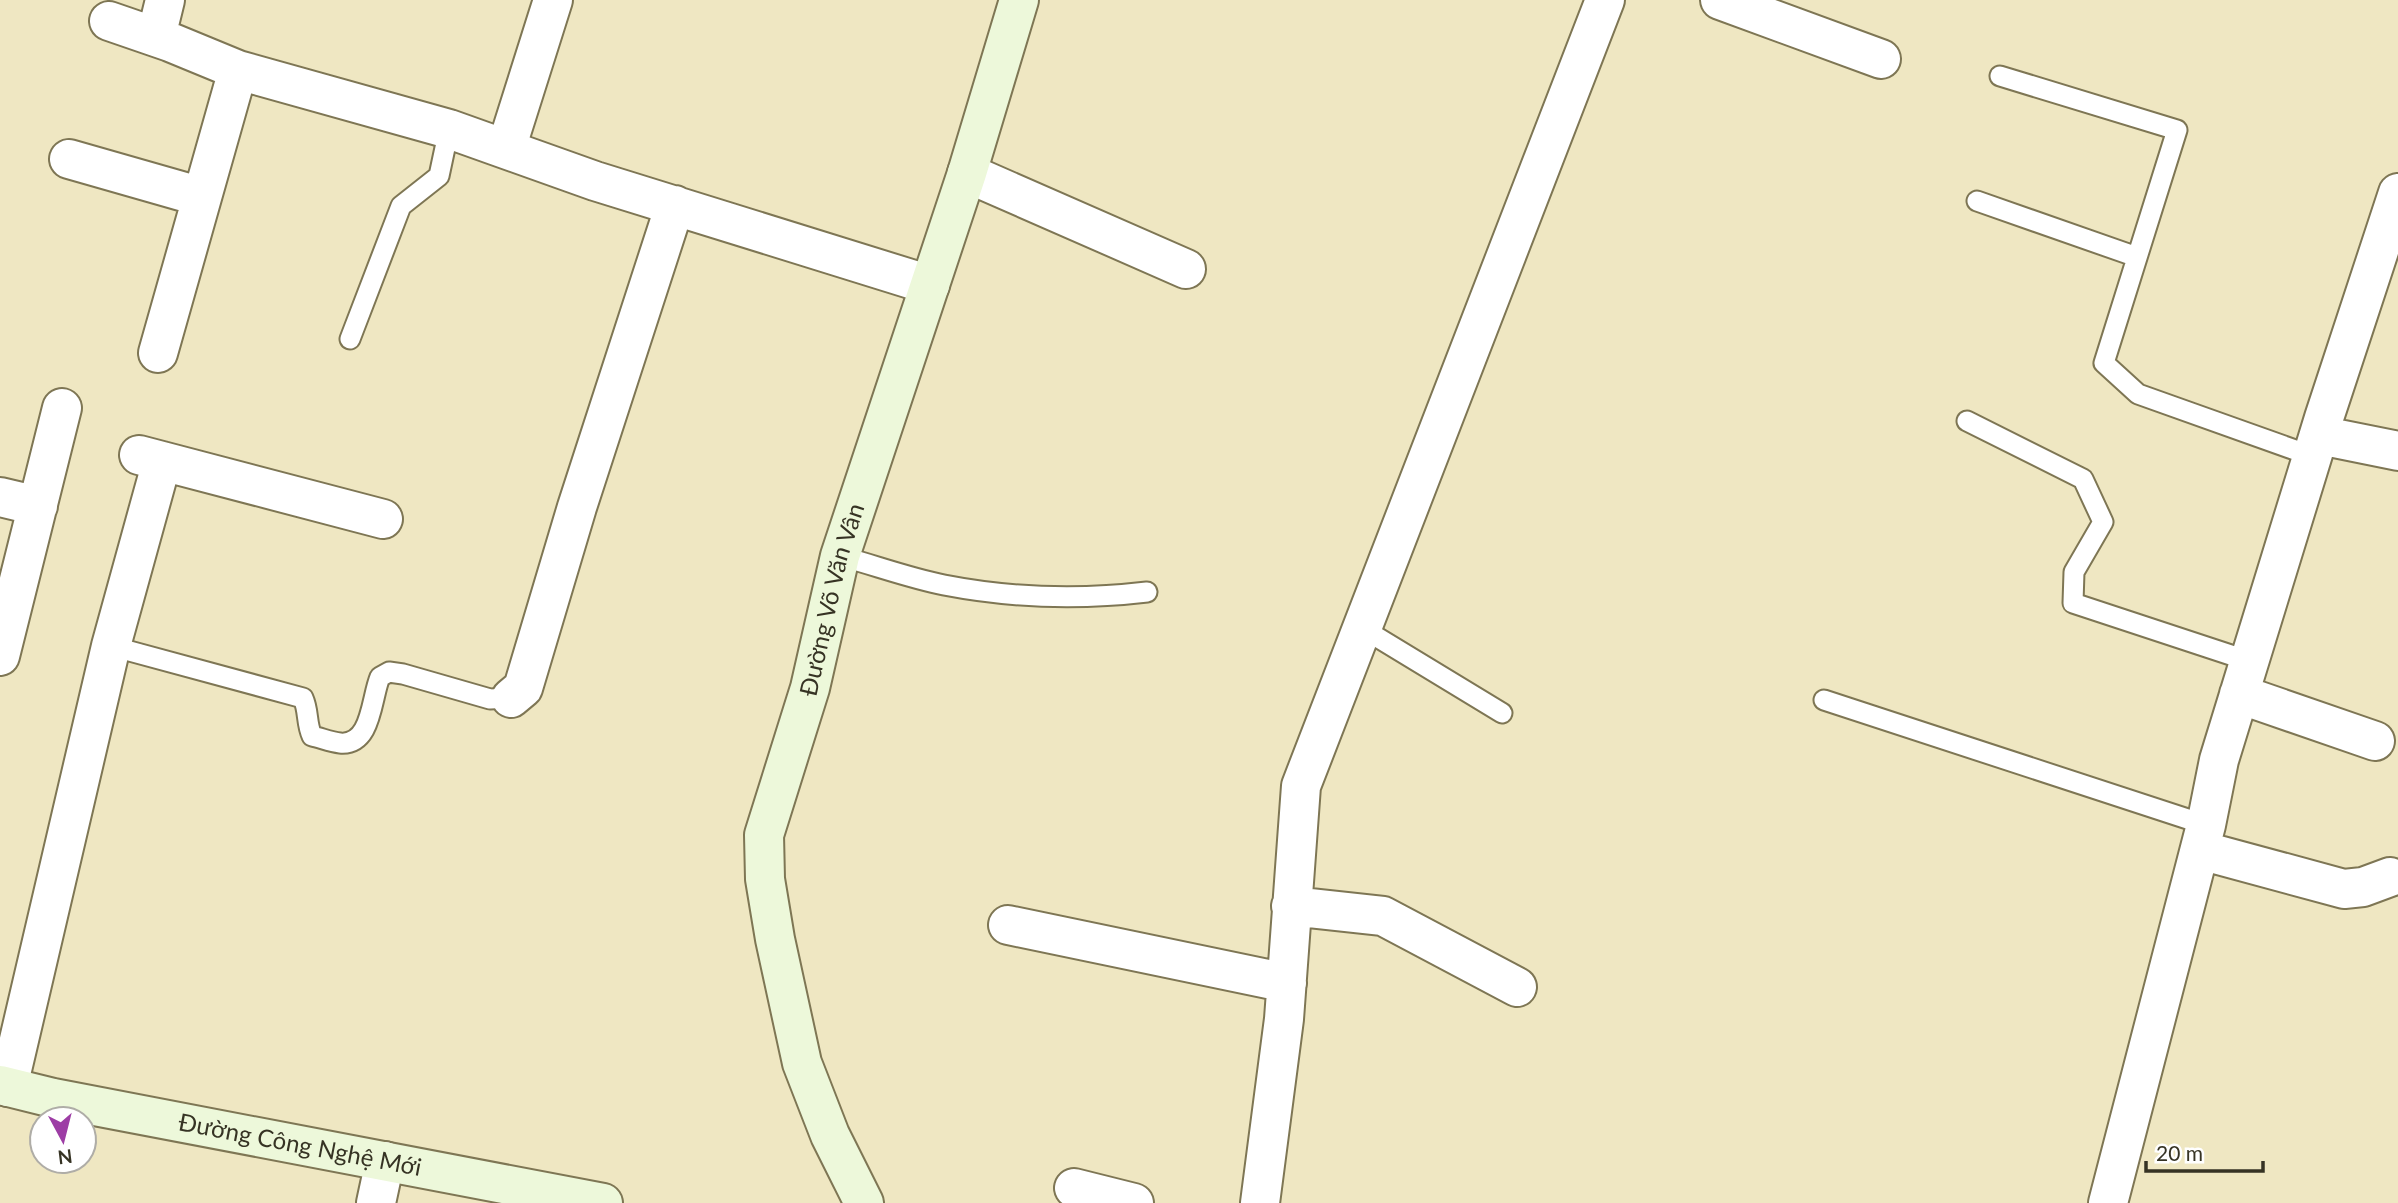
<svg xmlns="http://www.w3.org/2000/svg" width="2398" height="1203" font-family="Lato,sans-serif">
<rect width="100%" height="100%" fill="#efe7c2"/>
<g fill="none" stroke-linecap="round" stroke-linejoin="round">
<!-- lane casing -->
<g stroke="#7e7654" stroke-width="23">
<path id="lane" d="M2000,76L2177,130L2104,363L2138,394L2312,456
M1977,201L2137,257
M350,339L401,206L439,176L449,129
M1967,421L2083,479L2103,522L2074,572L2073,603L2249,661
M840,556C874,565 909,578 944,585C1011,598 1079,600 1147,592
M1362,628L1502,713
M111,646L303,698C309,711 306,723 312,736C321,738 331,742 340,743C372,746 371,698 380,677L389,672L403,674L490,699L511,698
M1824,700L2206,825"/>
</g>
<!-- street casing -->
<g stroke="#7e7654" stroke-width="42">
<path id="street" d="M1720,0L1881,59
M109,21L170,42L238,70L449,129L595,181L930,285
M156,37L165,0
M506,149L553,0
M69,159L202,197
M967,173L1186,269
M158,353L238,70
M2319,435L2398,451
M139,455L383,519
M0,497L38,506
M0,656L62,408
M2239,694L2375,741
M511,698L523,688L577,507L675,205
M2200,850L2344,889L2363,887L2390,877
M1291,906L1383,916L1517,987
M1008,925L1287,983
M8,1087L111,646L162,461
M1074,1188L1134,1203
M376,1203L385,1161
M1260,1203L1284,1019L1301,786L1605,0
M2108,1203L2206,825L2219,760L2324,418L2398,193"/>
</g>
<!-- secondary casing -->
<g stroke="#7e7654" stroke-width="42">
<g id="secondary">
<path id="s1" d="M0,1085L53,1098L603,1203"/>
<path id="s2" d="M864,1203L830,1135L802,1063L775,939L765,879L764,835L810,688L840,556L967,173L1019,0"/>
</g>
</g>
<!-- lane -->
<use href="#lane" stroke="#fff" stroke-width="19"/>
<!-- street -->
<use href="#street" stroke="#fff" stroke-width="38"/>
<!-- secondary -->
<use href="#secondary" stroke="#edf8da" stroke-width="38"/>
</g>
<g text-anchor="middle" stroke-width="7" stroke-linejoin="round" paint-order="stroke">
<!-- street labels -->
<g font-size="24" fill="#363324" stroke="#fff">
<text dy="8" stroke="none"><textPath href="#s2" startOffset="630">Đường Võ Văn Vân</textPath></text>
<text dy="8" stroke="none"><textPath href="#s1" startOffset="306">Đường Công Nghệ Mới</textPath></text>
</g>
</g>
<!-- north arrow -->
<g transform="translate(63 1140) rotate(173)"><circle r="33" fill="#ffffff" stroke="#afada7" stroke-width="2"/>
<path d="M0-5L12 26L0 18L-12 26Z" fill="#9d3da5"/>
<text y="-10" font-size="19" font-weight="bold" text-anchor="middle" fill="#363324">N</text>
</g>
<!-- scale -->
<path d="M2146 1161v10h117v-10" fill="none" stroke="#363324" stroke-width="3.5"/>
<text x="2156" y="1161" font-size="21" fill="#363324" stroke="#ffffff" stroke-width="5" paint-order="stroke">20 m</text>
</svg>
